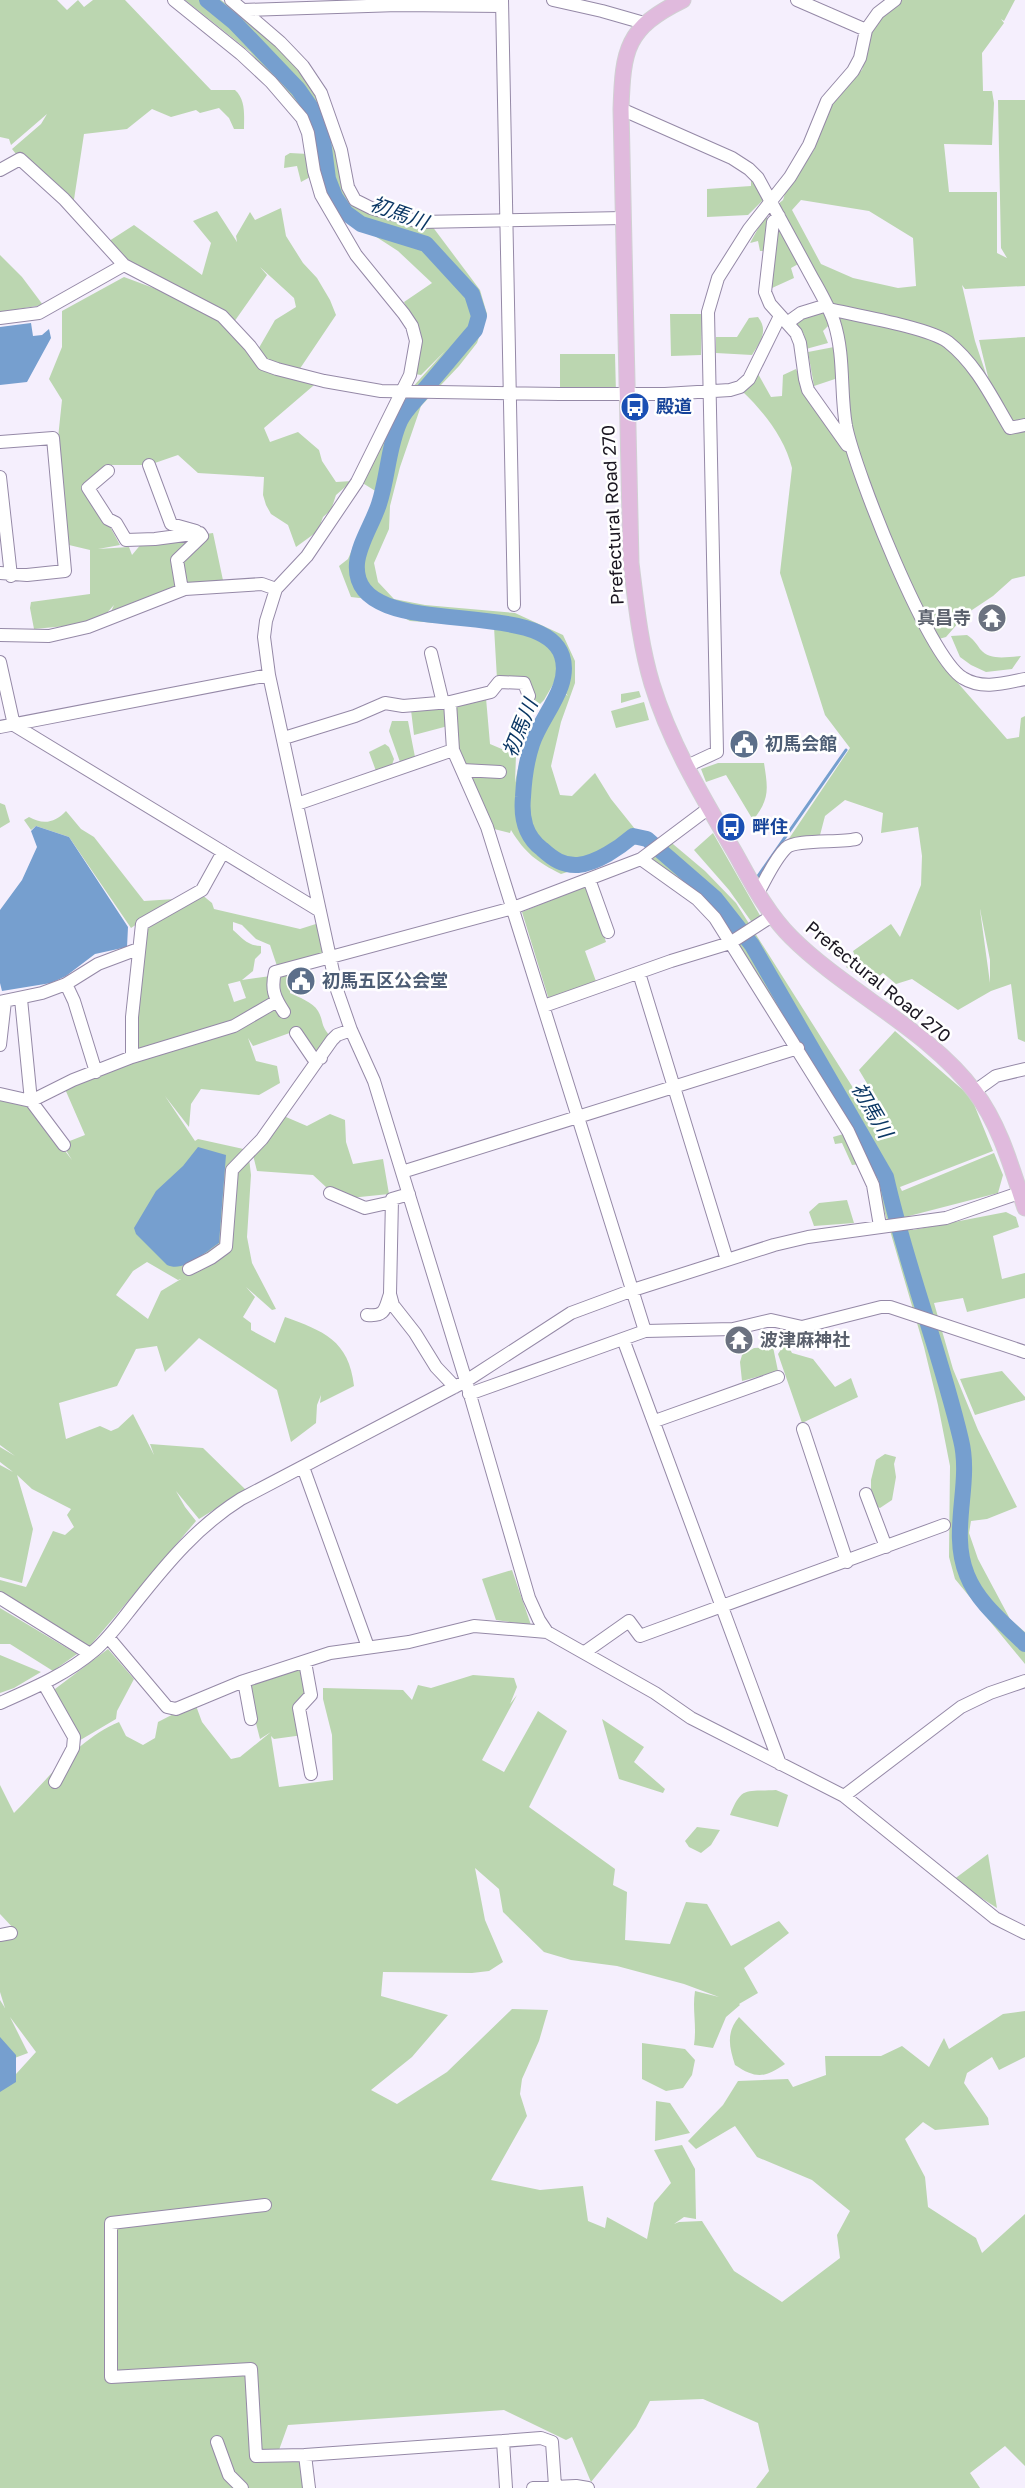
<svg xmlns="http://www.w3.org/2000/svg" width="1025" height="2488" font-family="'Golos Text','Noto Sans JP',sans-serif">
<rect width="100%" height="100%" fill="#f5effd"/>
<!-- green -->
<path fill="#bbd6b0" fill-rule="evenodd" d="M0,0H57L67,10L78,0L84,7L93,0H125L211,90H235C246,100 244,115 244,129H234L229,118L219,108L200,113L196,110L171,117L152,109L127,129L84,134L73,206L24,164L12,149L41,124L47,114L11,145L9,139L0,137Z
M185,0H221L257,27L303,72L316,89L355,200L432,226L480,290L487,314L477,343L459,366L421,406L400,467L390,506L389,529L374,563L378,582L394,599L425,605L515,613L563,635L575,661V683L561,722L551,766L560,795L572,796L595,773L611,799L639,834L602,861L561,874C537,862 525,853 511,830L510,833L494,829L454,737V705L486,698L490,744L516,755L515,783C522,744 536,720 556,688L568,696L555,681L544,700L537,707L525,679H497L494,627L410,621L368,599L351,597L339,566L348,559L377,492L361,482L402,399L445,351L421,375L415,374L412,319L404,302L432,283L398,251L364,229L331,213L311,148L288,96L250,52Z
M897,0H1015L1004,21L1001,19L1004,23L982,53L983,91H992L994,103L992,145L944,144L949,192H997V253L1007,258L1001,248L998,100H1025V286L965,289L962,285L975,341L991,389L979,340L1025,337V576L1012,579L993,596L966,614L946,637L935,640L957,682L1007,739L1019,737L1021,718L1025,716V1042L1018,1039L1011,984L991,991L958,1010L912,979L896,984L883,973L870,984L846,967L856,958L853,951L891,924L900,937L921,885L922,856L918,827L881,833L883,813L845,800L825,816L819,839L786,843L850,748L825,715L780,573L792,468C785,439 764,412 743,392L757,372L771,397L782,396L783,375L796,369L809,398L850,449L840,337L778,204L783,200L786,190L814,150L819,129L842,86L862,70L872,31L879,16ZM801,200L869,211L913,238L916,286L898,288L853,278L821,264L792,210ZM980,909L990,960V983L980,910Z
M290,153L308,154L312,176L301,182L297,166L284,168L285,156Z
M751,178L763,200L748,215L707,217V189L751,186Z
M281,208L286,236L303,263L317,278L330,300L336,315L297,373L320,380L264,428L270,442L298,432L319,450L322,461L336,482L352,481L336,495L331,510L323,517L318,531L296,547L288,525L271,514L266,505L263,495L264,477L198,473L178,455L149,465H107L89,488L120,545L98,549L129,547L132,555L142,543L213,533L224,585L185,589L107,620L114,605L98,623L34,629L30,608L31,602L90,594V550L69,545L58,438L62,400L49,379L62,347V311L124,277L199,305L124,265L106,243L134,225L202,275L211,243L193,221L217,211L237,242L236,236L250,212L255,220ZM260,267L294,298L296,307L275,320L256,353L234,322L267,275Z
M765,216L769,220L765,251H760L758,241L750,243Z
M779,220L800,263L791,268L794,278L772,288L771,264Z
M0,255L22,277L43,305L0,312Z
M824,311L830,324L823,331L828,343L806,349L804,334L793,321Z
M670,314H702L701,355L671,356Z
M758,317C769,331 760,342 752,355L716,353V337H737L749,318Z
M834,347L838,378L814,386L808,352Z
M560,354H615L616,394H560Z
M967,635C973,639 976,643 980,649C990,661 1006,657 1021,656L1012,669L986,672L971,665L960,657L951,636Z
M639,691L641,697L621,703V694Z
M644,702L649,720L616,728L611,711Z
M445,707L448,726L414,735L411,710Z
M392,721H408L415,757L400,762L389,731Z
M385,744L389,747L394,759L392,765L376,771L369,752Z
M718,763H764C768,789 770,799 753,820L726,775L706,782L701,769Z
M0,803L5,805L10,822L0,828Z
M66,811L81,829L94,837L144,901L175,899L131,928L69,837L36,826L31,830L24,820L29,817C43,825 55,823 66,811Z
M713,833L762,919L753,924L729,890L694,850Z
M667,839L705,871L736,903L869,1113L864,1097L871,1090L859,1070L895,1031L971,1097L993,1151L900,1187L902,1191L994,1153L1003,1175L998,1193L909,1216L913,1230L1006,1212L1016,1217L1019,1227L993,1236L1002,1279L1025,1273V1298L967,1312L963,1298L934,1303L953,1369L978,1430L1017,1507L987,1519L971,1521L969,1533L978,1559L1010,1619L1025,1632V1664L955,1579L949,1557L950,1466L938,1405L924,1347L877,1186L717,911L696,891L645,856Z
M588,885L606,942L585,951L597,984L549,1000L522,912Z
M201,894L212,903L214,909L300,929L319,923L325,958L277,966L270,945L256,939L242,925L233,922V930C242,938 248,946 261,946V953L255,959L253,971L242,980L271,976L275,981L290,970V993C298,997 313,1002 318,1011C324,1021 320,1025 330,1036L318,1054L298,1030L253,1046L248,1038L256,1061L277,1066L280,1083L259,1095L201,1089L191,1104L189,1127L165,1096L195,1141L198,1139L248,1150L251,1175L247,1237L252,1263L276,1309L272,1310L246,1287L255,1297L243,1317L251,1323V1330L275,1343L285,1317C323,1331 349,1340 354,1386L320,1403L321,1395L317,1405L316,1423L291,1442L277,1390L199,1338L165,1372L157,1346L136,1349L117,1386L59,1403L66,1439L100,1426L111,1431L118,1428L133,1414L154,1455L150,1444L203,1448L246,1490L199,1519L176,1491L185,1507L196,1521L89,1647L0,1592V1580L26,1587L53,1531L65,1535L74,1527L67,1515L71,1509L32,1489L17,1475L33,1529L22,1583L0,1577V1465L13,1472L0,1462V1447L15,1456L0,1445V1098L28,1103L72,1160L62,1144L85,1135L65,1089L132,1060L142,1061L132,1057L142,924ZM240,981L246,998L234,1002L228,984ZM147,1262L178,1280L181,1279L161,1291L148,1319L116,1295L133,1271Z
M279,1114L307,1126L330,1114L345,1120L346,1142L353,1164L383,1159L389,1194L350,1198L326,1187L313,1175L257,1171L253,1155Z
M847,1133L861,1164L852,1165L842,1143L835,1144L833,1137Z
M847,1200L854,1223L814,1226L809,1212L819,1203Z
M786,1342L792,1353L813,1359L835,1387L851,1378L858,1397L802,1423L778,1354Z
M773,1347L778,1371L742,1381L740,1362L742,1355L754,1348Z
M1002,1371L1025,1397V1400L975,1415L960,1379Z
M885,1454L896,1457L894,1464L896,1477L892,1500L880,1508L871,1504V1480L876,1460Z
M512,1570L531,1625L496,1620L482,1579Z
M0,1608L77,1654L53,1671L10,1644H0Z
M108,1649L134,1679L117,1711L116,1719L77,1742L51,1692Z
M0,1655L41,1672L14,1688L0,1693Z
M305,1662L311,1695L298,1706L303,1735L274,1739L271,1736L279,1787L333,1780L332,1735L323,1699V1688L403,1690L412,1700L418,1685L431,1688L473,1675L514,1678L517,1687L510,1704L517,1695L482,1760L504,1772L538,1711L567,1731L529,1807L615,1869L613,1885L627,1892L625,1940L670,1944L686,1902L707,1904L731,1946L779,1921L789,1933L744,1968L758,1993L739,2004L740,2005L726,2017L713,2048L694,2045C697,2026 692,2009 695,1991L719,1997L684,1984L617,1966L571,1960L544,1952L503,1912L499,1889L475,1868L485,1920L503,1962L489,1971L472,1973L383,1972L381,1996L448,2015L412,2057L371,2090L397,2104L447,2072L512,2009L548,2010L539,2041L522,2079L520,2094L527,2116L491,2180L540,2190L583,2186L588,2221L605,2228L607,2217L647,2239L654,2203L671,2183L654,2150L682,2145L695,2169L696,2219L684,2217L674,2224L679,2222L702,2221L734,2271L782,2302L840,2258L837,2235L850,2211L812,2180L757,2157L735,2126L696,2149L688,2141L723,2105L738,2081L788,2079L793,2087L826,2075L825,2056H881L902,2046L929,2067L944,2038L949,2049L1003,2014L1025,2011V2057L999,2070L992,2057L967,2073L964,2083L988,2118L989,2125L935,2130L923,2122L905,2139L925,2177L928,2207L976,2238L982,2253L1025,2214V2466L1005,2446L970,2473L980,2488H756L769,2471L758,2423L703,2399L650,2401L636,2427L591,2482L572,2437L566,2440L504,2410L288,2425L279,2450L306,2461L308,2488H0V2085L16,2074L36,2052L10,2017L28,2053L12,2059L0,2039V2000L5,2008L0,1992V1937L15,1930L0,1914V1785L14,1813C45,1782 78,1739 119,1722L126,1736L143,1745L155,1738L158,1722L195,1703L202,1722L231,1759L240,1757L271,1732L260,1739L245,1681Z
M602,1719L644,1747L634,1762L665,1789L663,1793L619,1779Z
M776,1790L788,1795L778,1827L730,1815C742,1785 746,1792 776,1790Z
M697,1827L720,1830L711,1845L701,1853L689,1847L685,1841Z
M988,1854L997,1908L953,1880Z
M739,2017L785,2064C765,2078 756,2079 735,2065C729,2047 726,2032 739,2017Z
M642,2043L685,2049L695,2060L692,2075L683,2088L666,2091L642,2079Z
M656,2101L670,2103L690,2133L655,2141Z"/>
<!-- water -->
<path fill="#769fcf" d="M31,323L33,336L42,335L49,329L51,338L27,382L0,385V327Z
M36,826L69,837L128,927L127,947L95,954L66,976L51,983L2,991L0,983V910L22,880L37,847L31,831Z
M198,1147L226,1155L219,1243C205,1252 184,1273 167,1265L136,1234L134,1228L156,1191L183,1166Z
M0,2037L16,2055V2082L0,2092Z"/>
<g fill="none" stroke-linecap="round" stroke-linejoin="round">
<!-- stream -->
<path stroke="#769fcf" stroke-width="3" d="M758,876L846,750"/>
<!-- river -->
<path stroke="#769fcf" stroke-width="16" d="M207,0L234,22L298,89L312,109L322,133L328,179L335,197L346,213L361,224L426,244L472,294L479,316L475,330C456,352 438,374 419,396C413,403 404,412 400,421C388,447 388,477 379,504C373,523 359,543 357,563C350,646 542,593 562,656C572,687 541,716 532,744C526,762 524,778 523,797C521,818 525,836 542,849C553,859 563,866 578,865C597,863 619,848 633,836L647,839L715,898L752,945L886,1177C906,1266 940,1351 961,1440C972,1484 949,1531 967,1575C978,1603 1004,1623 1025,1644"/>
<!-- minor casing -->
<g stroke="#9589a7" stroke-width="14">
<path id="minor" d="M174,0L241,54L271,82L302,118L308,133L314,171L321,195L356,255L404,314L412,326L416,341L410,375L357,482L307,556L276,589L266,621L264,637L269,675L337,990L351,1030L374,1081L466,1381L529,1598L539,1620L547,1632L655,1693L691,1718L844,1796L995,1918L1025,1933
M231,0L280,42L303,66L321,93L341,150L348,187L355,200L371,208L420,222L623,218
M502,0L514,605
M553,0L602,11L644,23
M797,0L866,30
M243,10L398,5L502,6
M621,109L732,158L749,169L758,178C775,209 791,239 808,270C817,287 828,304 834,322C845,356 840,392 846,426C855,471 928,657 963,678C982,690 1005,683 1025,679
M0,170L20,159L64,199L124,265L222,316L250,346L263,364L277,369L324,381L381,391L560,394H665L730,390L740,387L749,379L780,316
M779,216L773,222L765,292L770,304L796,333L800,343L805,379L808,390L847,445
M829,309C855,315 930,328 948,342C977,365 992,398 1010,428L1025,425
M0,318L39,313L124,265
M787,323L801,313L827,305
M0,442L53,438L65,571L27,575L0,573
M149,465L171,524L196,531
M108,471L88,488L108,519L116,523L126,540L155,539L200,533L202,536L177,560L182,590
M0,477L11,576
M0,635L49,636L88,627L185,589L262,584L276,589
M431,653L443,703
M0,662L14,725L320,911
M450,702L491,692L499,682L524,683L529,696
M0,727L269,675
M284,738L355,716L385,703L403,706L450,702L453,750L487,827L645,1331
M687,766L717,752L708,312L718,278L749,229L790,177L809,145L827,101L853,71L860,58L866,30L878,13L895,0
M462,770L500,772
M297,804L453,750
M641,859L697,899L715,918L848,1131L873,1185L880,1226
M589,879L608,932
M758,893C766,879 774,860 786,848C795,839 840,843 856,839
M639,973L727,1260
M66,984L74,1001L96,1072
M21,999L31,1101L64,1145
M0,1002L42,993L66,984L98,964L138,949
M544,1006L671,961L730,943L772,916
M284,1012C274,997 271,989 275,972L513,908L641,859L709,808
M296,1033L313,1058H321
M0,1045L5,1001
M132,1057L234,1026L277,1001
M975,1091L996,1076L1025,1069
M0,1094L31,1101L73,1080L132,1057V1017L142,924L202,890L223,852
M402,1172L798,1048
M330,1193L365,1208L392,1202
M409,1194L392,1199L390,1294L393,1305L415,1333L436,1367L455,1387
M189,1269L211,1258L226,1247L232,1170L262,1139L332,1040L337,1035L351,1030
M367,1315C386,1317 385,1308 390,1294
M623,1339L780,1764
M469,1394L645,1331L733,1329L771,1320L802,1327L881,1307H890L1025,1352
M655,1421L778,1377
M803,1429L847,1562
M303,1467L368,1647
M866,1494L886,1547
M0,1598L90,1654
M108,1637L167,1707L176,1709L241,1682L330,1653L409,1642L474,1626L547,1632
M585,1652L629,1621L640,1636L944,1525
M305,1662L311,1695L299,1708L311,1774
M244,1681L251,1719
M44,1684L74,1737L73,1748L55,1782
M0,1703C34,1688 67,1674 95,1650C111,1636 124,1617 137,1601C168,1562 198,1526 241,1499L466,1381L571,1313L633,1290L774,1245L808,1237L946,1218L1025,1191
M844,1796L961,1707L990,1693L1025,1681
M0,1935L11,1933
M265,2205L111,2223V2377L251,2369L256,2456L305,2455
M503,2441L541,2438L552,2442L555,2486
M217,2442L229,2475L242,2488
M309,2488L305,2455L503,2441L506,2488
M533,2488L576,2486L588,2488"/>
</g>
<!-- major casing -->
<g stroke="#d1d0d3" stroke-width="17">
<path id="major" d="M683,0C626,28 623,49 621,109L631,563C636,603 640,644 652,684C670,743 703,798 734,851C751,881 766,912 791,937C846,992 929,1030 975,1092C1000,1125 1012,1169 1025,1208"/>
</g>
<!-- minor -->
<use href="#minor" stroke="#fff" stroke-width="12"/>
<!-- major -->
<use href="#major" stroke="#e0badd" stroke-width="15"/>
</g>
<!-- icons -->
<defs>
<g id="bus-disc" transform="scale(1.5)"><circle r="9.5" fill="#1a4fb4" stroke="#fff"/><path d="M-5-6H5V4H4V6H2V4H-2V6H-4V4H-5ZM-3.5-4V0h7V-4ZM-3.5 1.2v1.5H-2V1.2ZM2 1.2v1.5H3.5V1.2Z" fill="#fff"/></g>
<g id="temple-disc" transform="scale(1.5)"><circle r="9.5" fill="#6b7280" stroke="#fff"/><path d="M0-6L5-2H3V0L6.5 2.5H4V6H1.5V3h-3V6H-4V2.5H-6.5L-3 0V-2H-5Z" fill="#fff"/></g>
<g id="civic-disc" transform="scale(1.5)"><circle r="9.5" fill="#5c6f8a" stroke="#fff"/><path d="M-.6-6.5H3V-4.5H.6V-3L4-1V1h2V6H-6V1h2V-1L-.6-3ZM-1.2 2.5V6h2.4V2.5Z" fill="#fff"/></g>
</defs>
<g fill-rule="evenodd">
<use href="#bus-disc" x="635" y="407"/>
<use href="#temple-disc" x="992" y="618"/>
<use href="#civic-disc" x="744" y="744"/>
<use href="#bus-disc" x="731" y="827"/>
<use href="#civic-disc" x="301" y="981"/>
<use href="#temple-disc" x="739" y="1340"/>
</g>
<g text-anchor="middle" stroke-width="5" stroke-linejoin="round" paint-order="stroke">
<!-- transit labels -->
<g font-size="18" font-weight="bold" fill="#164399" stroke="#fff" text-anchor="start">
<text x="656" y="413">殿道</text>
<text x="752" y="833">畔住</text>
</g>
<!-- street labels -->
<g font-size="18" fill="#1a1621" stroke="#fff">
<text transform="translate(613 515) rotate(-93)" y="6">Prefectural Road 270</text>
<text transform="translate(878 982) rotate(39)" y="6">Prefectural Road 270</text>
</g>
<!-- worship labels -->
<g font-size="18" font-weight="bold" fill="#5b616d" stroke="#fff" text-anchor="end">
<text x="971" y="624">真昌寺</text>
<text x="760" y="1346" text-anchor="start">波津麻神社</text>
</g>
<!-- service labels -->
<g font-size="18" font-weight="bold" fill="#4e5e75" stroke="#fff" text-anchor="start">
<text x="765" y="750">初馬会館</text>
<text x="322" y="987">初馬五区公会堂</text>
</g>
<!-- water labels -->
<g font-size="20" font-style="italic" fill="#0b3764" stroke="#fff">
<text transform="translate(399 213) rotate(20)" y="7">初馬川</text>
<text transform="translate(520 728) rotate(-68)" y="7">初馬川</text>
<text transform="translate(872 1110) rotate(60)" y="7">初馬川</text>
</g>
</g>
</svg>
